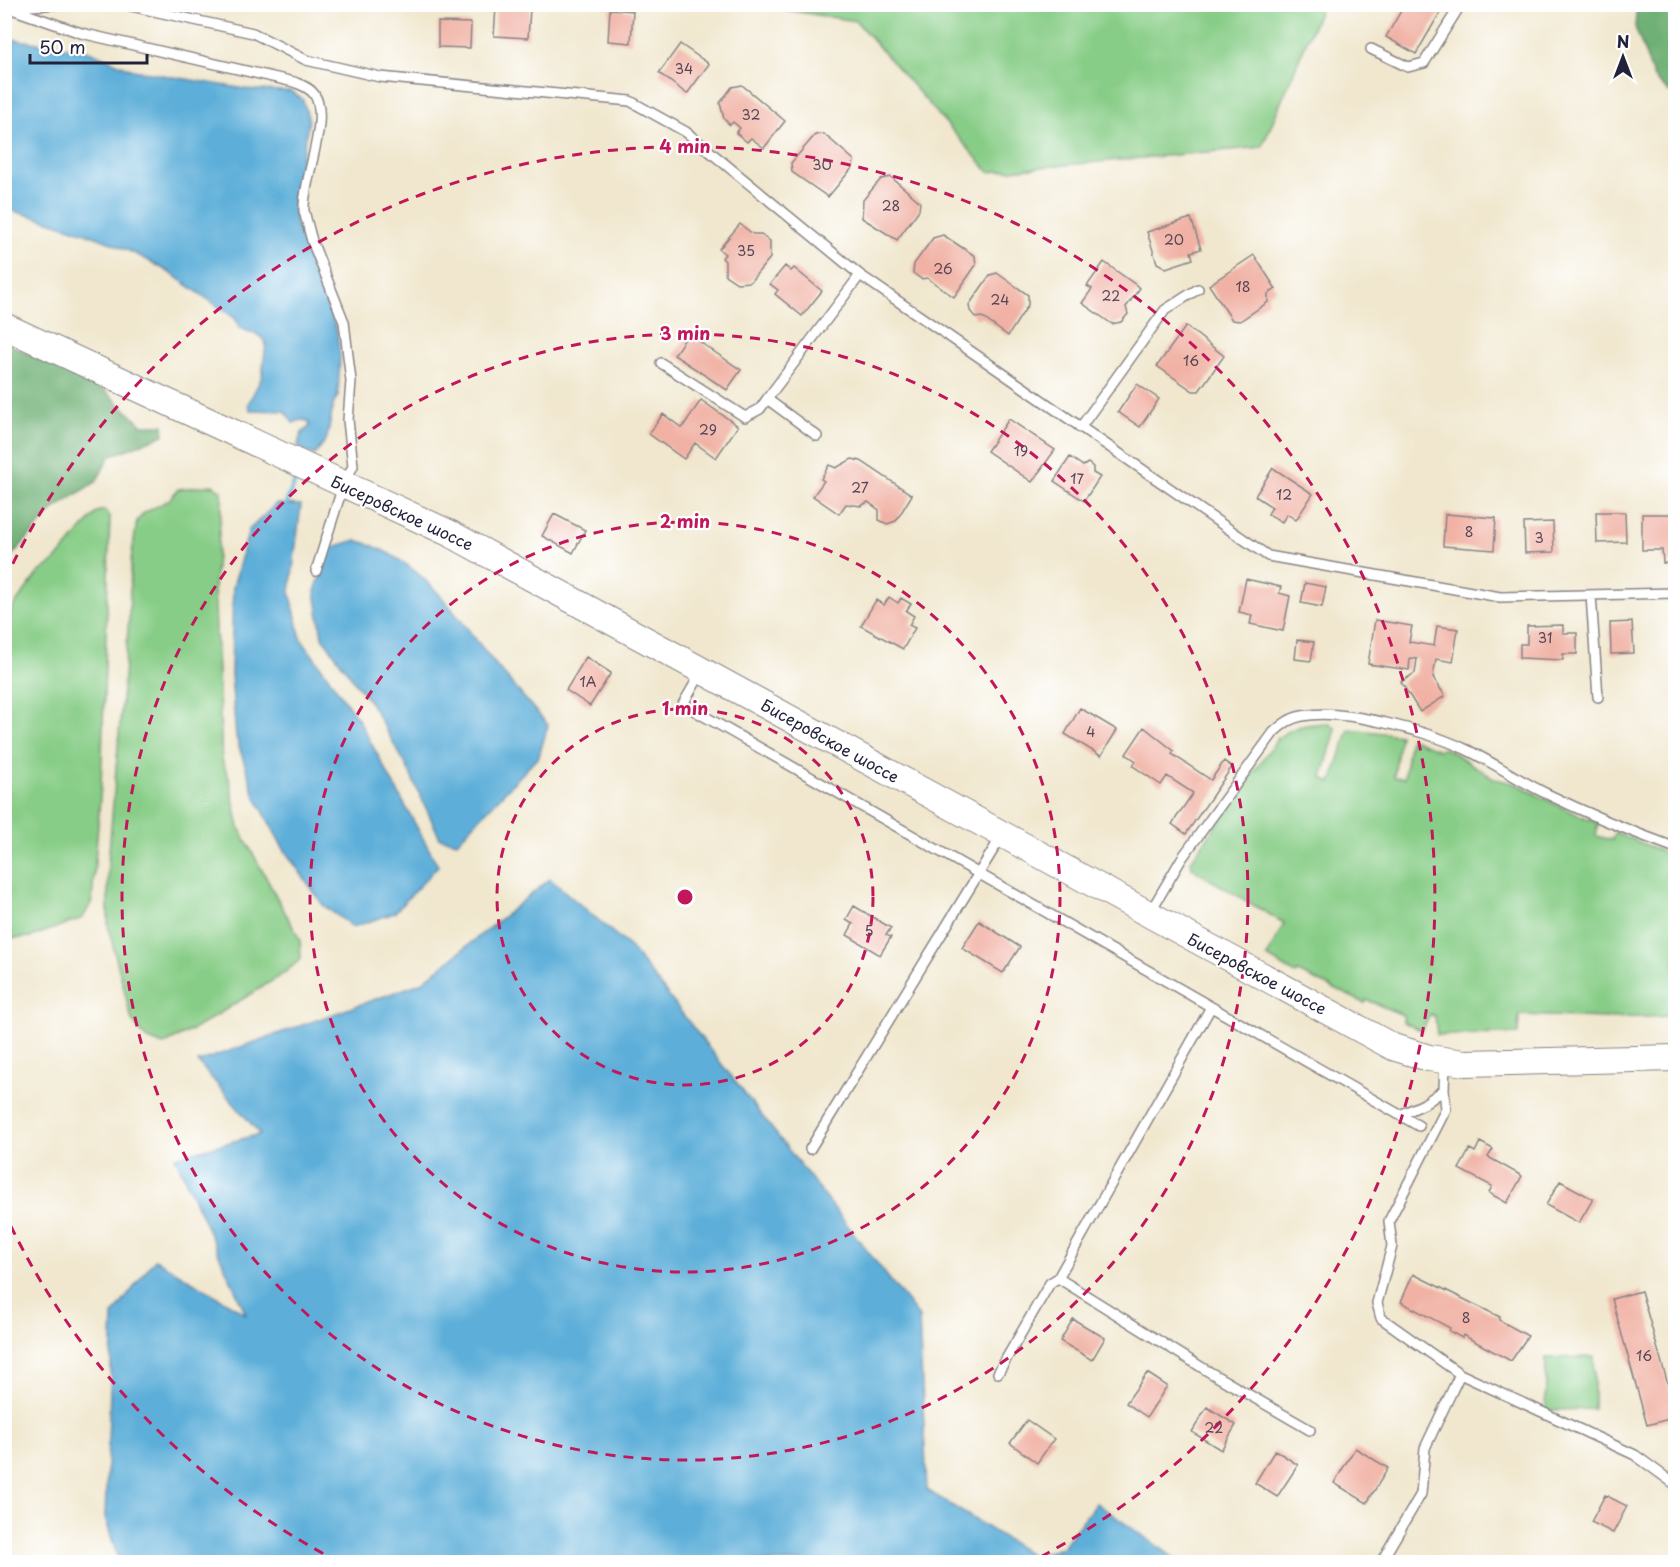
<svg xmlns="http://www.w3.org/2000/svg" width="1680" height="1567" font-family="'Playpen Sans',sans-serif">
<rect width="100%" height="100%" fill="#fff"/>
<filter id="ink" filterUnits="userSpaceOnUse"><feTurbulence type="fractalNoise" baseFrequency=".0167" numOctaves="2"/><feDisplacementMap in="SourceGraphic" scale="12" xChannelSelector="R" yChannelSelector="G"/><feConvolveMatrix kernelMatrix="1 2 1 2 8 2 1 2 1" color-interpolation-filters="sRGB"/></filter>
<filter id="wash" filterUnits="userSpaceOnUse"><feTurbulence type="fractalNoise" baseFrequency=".008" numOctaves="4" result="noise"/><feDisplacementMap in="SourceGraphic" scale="24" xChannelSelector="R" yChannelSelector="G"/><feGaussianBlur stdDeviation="1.35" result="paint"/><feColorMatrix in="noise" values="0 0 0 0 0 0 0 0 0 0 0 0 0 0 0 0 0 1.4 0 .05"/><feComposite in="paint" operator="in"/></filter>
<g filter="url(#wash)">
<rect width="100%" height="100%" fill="#f0e7ce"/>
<!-- green -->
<path fill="#88cd87" stroke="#557861" stroke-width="1.5" d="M754,5L1322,4V5L1262,147L989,172L856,21Z
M213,485L221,491L222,502L214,587L222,760L229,778L239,828L300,940L301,959L283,974L196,1028L163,1045L146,1038L132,1021L108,926V863L129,618L131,560L137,521L144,513L169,500L178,489Z
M104,510L110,516L101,785L92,901L83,918L31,937L5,939V618L38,573L55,561L97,512Z
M1329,723L1336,729L1322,778L1331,783L1349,729L1400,735L1394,777L1404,778L1410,738L1439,750L1444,748C1463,757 1478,770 1496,779C1505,782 1515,782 1523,787C1547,801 1572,813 1598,823L1596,836L1612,840L1615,832L1675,857V1016L1607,1018L1519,1015L1518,1034L1437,1035L1435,1016L1430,1015L1422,1031L1403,1022V1015L1367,1000L1365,1003L1298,972L1296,974L1267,957L1284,923L1199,873L1192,867L1191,861L1278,738C1295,725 1308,724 1329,723Z
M1594,1357V1409L1546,1410V1358Z"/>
<!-- forest -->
<path fill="#6eb074" stroke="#486958" stroke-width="1.5" d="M1637,5H1675V93L1671,94L1654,78L1635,27Z
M4,342L105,391L142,425H163L164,435L110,456L96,482L55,508L5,563Z"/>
<!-- water -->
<path fill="#5dafd9" stroke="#40688a" stroke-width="1.5" d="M5,38L89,51L133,70L251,90L291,91L303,100L309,120L294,199L296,225L337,331L340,357L338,396L334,402L327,438L315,455L301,450L298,445L301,434L310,426L308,421L301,420L293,423L285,411L250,410L248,404L262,377L266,343L260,336L239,328L235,318C212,303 190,286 167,271C117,241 61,223 5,209Z
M276,504L301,505L290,592L301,639L358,719L438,866L394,913L353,927L323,905L283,848L255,796L236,737L231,675L233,587L249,530Z
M356,540C419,558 450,607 488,655C507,679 528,702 548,725L539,756L457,842L440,838L406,765L371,704L322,637L315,591L330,548Z
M550,879L631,948L919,1317L927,1490L1033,1556L1062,1548L1096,1503L1180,1562H119L105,1517L113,1315L155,1259L246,1314L175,1157L260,1134L198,1062L421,983Z"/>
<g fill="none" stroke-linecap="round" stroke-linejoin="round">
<!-- stream -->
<path stroke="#5dafd9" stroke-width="4.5" d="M286,504L296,479"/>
</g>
<g id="blocks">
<!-- building -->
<path fill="#f1b2a5" d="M1405,4H1445L1416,54L1386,37Z
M496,7L530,9L528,38L494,36Z
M610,9L633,11L631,43L608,41Z
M438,22L471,23L470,48L438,47Z
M680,44L709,64L687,94L659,73Z
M742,85L785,121L764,148L751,138L747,142L736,133L740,128L733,122L730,125L724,119L720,103L732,87Z
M824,134L854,160L853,167L828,197L792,172L791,163L815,135Z
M891,177L920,202L919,210L897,240L862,218L863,200L881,179Z
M1191,218L1201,249L1191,252L1193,259L1166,268L1157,263L1147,232Z
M740,224L753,234H761L770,241V258L750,282L737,283L725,275V261L722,258L725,254L719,249Z
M943,235L975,256L976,265L954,297L927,278L921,279L913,273L914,264L933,238Z
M1254,255L1276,289L1268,294V302L1240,321L1232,320L1209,285Z
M1104,262L1140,288L1126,307L1128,314L1121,322L1112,324L1082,303L1092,289L1087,286Z
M785,266L791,271L794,268L822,291L802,316L775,294L778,290L770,284Z
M997,273L1028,295V305L1008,336L982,317L976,318L970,311L969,305L990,275Z
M1186,326L1224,356L1199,391H1193L1157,366Z
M688,334L741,370L727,390L674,355Z
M1137,384L1159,399L1140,427L1118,412Z
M701,400L738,426L716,458L695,443L684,459L649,434L663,414L682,428Z
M1009,419L1055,450L1032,482L987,451Z
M1070,457L1083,466L1088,463L1093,467V473L1100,477L1084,501L1054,481Z
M852,459L861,461L912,495L896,521L887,524L879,520V510L868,502L861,506L846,504L839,514L813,496L824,481L821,479L829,465L836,468Z
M1273,468L1313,494L1296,520L1287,514L1282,522L1268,514L1272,507L1255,496Z
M1596,512H1625L1626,542L1597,543Z
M554,514L585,530L573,553L542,536Z
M1445,514L1496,518L1494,550L1443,546Z
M1642,514H1676V564L1663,563L1662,550H1642Z
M1553,522L1554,552L1525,553L1524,523Z
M1246,579L1281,587L1279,593L1290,596L1283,631L1250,624L1252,615L1239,612Z
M1305,583L1326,587L1322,607L1301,603Z
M889,597L898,603L901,598L911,604L906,611L914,616L909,625L915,628L903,649L861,626L876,600L884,605Z
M1375,620L1412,626L1409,642L1434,646L1437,626L1458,629L1453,662L1436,659L1433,677L1445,696L1420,712L1401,682L1415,673L1417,659L1410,658L1409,670L1368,664Z
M1632,622L1634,653L1611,654L1610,623Z
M1563,625V633H1577V654H1563V660L1520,658V644H1527V626Z
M1297,640L1314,642L1311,661L1295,659Z
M586,657L611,673L590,706L566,690Z
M1080,708L1117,730L1101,756L1065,734Z
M1144,727L1174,751L1172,754L1211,780L1224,761L1232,767L1186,834L1172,824L1193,793L1167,776L1161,785L1133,766L1136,761L1126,754Z
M854,906L891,928L886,935L891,937L880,955L847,935L853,924L846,920Z
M979,921L1020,947L1003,973L962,948Z
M1480,1142L1493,1149L1488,1157L1522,1176L1507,1203L1489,1193L1492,1186L1459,1169L1470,1149L1475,1152Z
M1560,1181L1593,1199L1579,1223L1546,1205Z
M1413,1274L1500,1317L1499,1320L1528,1336L1511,1361L1463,1335L1462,1338L1449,1331L1450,1328L1401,1302Z
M1641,1291L1676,1412V1417L1647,1425L1612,1299Z
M1073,1319L1105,1338L1092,1360L1060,1341Z
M1147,1373L1167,1386L1147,1417L1126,1403Z
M1207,1407L1236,1425L1221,1450L1192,1432Z
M1027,1420L1054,1439L1037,1463L1010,1443Z
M1355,1448L1388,1468L1367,1503L1334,1483Z
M1275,1450L1298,1465L1277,1497L1255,1483Z
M1605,1495L1627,1506L1613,1533L1591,1522Z"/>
</g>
</g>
<g filter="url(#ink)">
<use href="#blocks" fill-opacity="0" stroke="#898484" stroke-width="1.5"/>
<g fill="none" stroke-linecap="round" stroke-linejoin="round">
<!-- service casing -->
<g stroke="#898484" stroke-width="12">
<path id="service" d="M122,4L253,33L306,60L380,77L630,101L686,132L860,275L1268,556L1500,597L1676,593
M6,7L81,33L294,82C301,85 309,87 314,94C331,118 302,181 304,211L312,241L344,322L351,381L348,420L353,466L343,486L316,571
M13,7L62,4
M1371,49L1408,67L1424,63L1461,4
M661,363L745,417L760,409L767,399
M1080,428L1165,310L1198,289
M817,436L767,399L860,275
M1591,595L1598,697
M701,673L683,704L1419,1126
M1149,914L1182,858L1274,732C1283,724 1290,718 1302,716C1343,708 1427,731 1465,749C1493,762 1518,780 1545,793C1588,814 1632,832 1676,848
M1445,1063L1444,1090L1446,1109L1389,1221L1392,1246L1377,1303L1381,1318L1460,1374L1635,1455L1676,1485
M1400,1115L1424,1104L1444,1090
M810,1149L1001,837
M1058,1278L1206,1370L1310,1430
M998,1373L1050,1283L1058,1278L1211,1007
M1381,1562L1421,1494L1425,1448L1460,1374"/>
</g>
<!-- secondary casing -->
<g stroke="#898484" stroke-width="28">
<path id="secondary" d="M4,326L451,534L1393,1047L1429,1058L1465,1063L1676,1058"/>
</g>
<!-- service -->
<use href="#service" stroke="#fff" stroke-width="9"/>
<!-- secondary -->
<use href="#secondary" stroke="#fff" stroke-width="26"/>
</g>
</g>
<!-- distance rings -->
<g fill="none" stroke="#c2185b" stroke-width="3" stroke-dasharray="10 8">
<circle cx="685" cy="897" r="188"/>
<circle cx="685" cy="897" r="375"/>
<circle cx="685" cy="897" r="563"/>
<path d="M339 1562A750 750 0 0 1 5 1214M5 580A750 750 0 1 1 1031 1562"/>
</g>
<g text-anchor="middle" stroke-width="4.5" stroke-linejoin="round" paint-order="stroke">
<!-- number labels -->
<g font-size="14" fill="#564656">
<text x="684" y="74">34</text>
<text x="751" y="120">32</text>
<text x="822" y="170">30</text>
<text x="891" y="211">28</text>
<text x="1174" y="245">20</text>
<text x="746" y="256">35</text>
<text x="943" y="274">26</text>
<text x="1243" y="292">18</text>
<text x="1111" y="301">22</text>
<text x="1000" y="305">24</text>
<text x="1191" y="366">16</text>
<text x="708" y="435">29</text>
<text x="1021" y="456">19</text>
<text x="1077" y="484">17</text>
<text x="860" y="493">27</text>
<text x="1284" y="500">12</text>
<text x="1469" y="537">8</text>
<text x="1539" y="543">3</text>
<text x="1545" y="643">31</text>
<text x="588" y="687">1А</text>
<text x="1091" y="737">4</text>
<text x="869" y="936">5</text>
<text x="1466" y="1323">8</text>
<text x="1644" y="1361">16</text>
<text x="1214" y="1433">22</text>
</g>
<!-- street labels -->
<g font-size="16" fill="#22223b" stroke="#fff">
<text transform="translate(402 513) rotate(25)" y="6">Бисеровское шоссе</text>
<text transform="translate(830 741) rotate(29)" y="6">Бисеровское шоссе</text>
<text transform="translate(1257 974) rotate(28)" y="6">Бисеровское шоссе</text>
</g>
</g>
<circle cx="685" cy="897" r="9" fill="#c2185b" stroke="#fff" stroke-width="3"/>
<g font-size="18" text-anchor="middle" font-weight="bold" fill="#c2185b" stroke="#fff" stroke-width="4.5" stroke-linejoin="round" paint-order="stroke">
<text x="685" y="153">4 min</text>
<text x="685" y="340">3 min</text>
<text x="685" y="528">2 min</text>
<text x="685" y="715">1 min</text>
</g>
<!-- margin -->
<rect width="1680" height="1567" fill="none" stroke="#fff" stroke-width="24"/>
<!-- north arrow -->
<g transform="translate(1623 57)" stroke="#ffffff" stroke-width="4.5" paint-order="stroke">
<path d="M0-4.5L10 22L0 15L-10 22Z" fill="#22223b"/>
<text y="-9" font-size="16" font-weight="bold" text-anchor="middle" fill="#22223b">N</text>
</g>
<!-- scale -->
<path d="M30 54v9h117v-9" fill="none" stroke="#22223b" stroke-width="3"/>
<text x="39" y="54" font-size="18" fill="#22223b" stroke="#ffffff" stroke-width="4.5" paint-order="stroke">50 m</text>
</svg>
